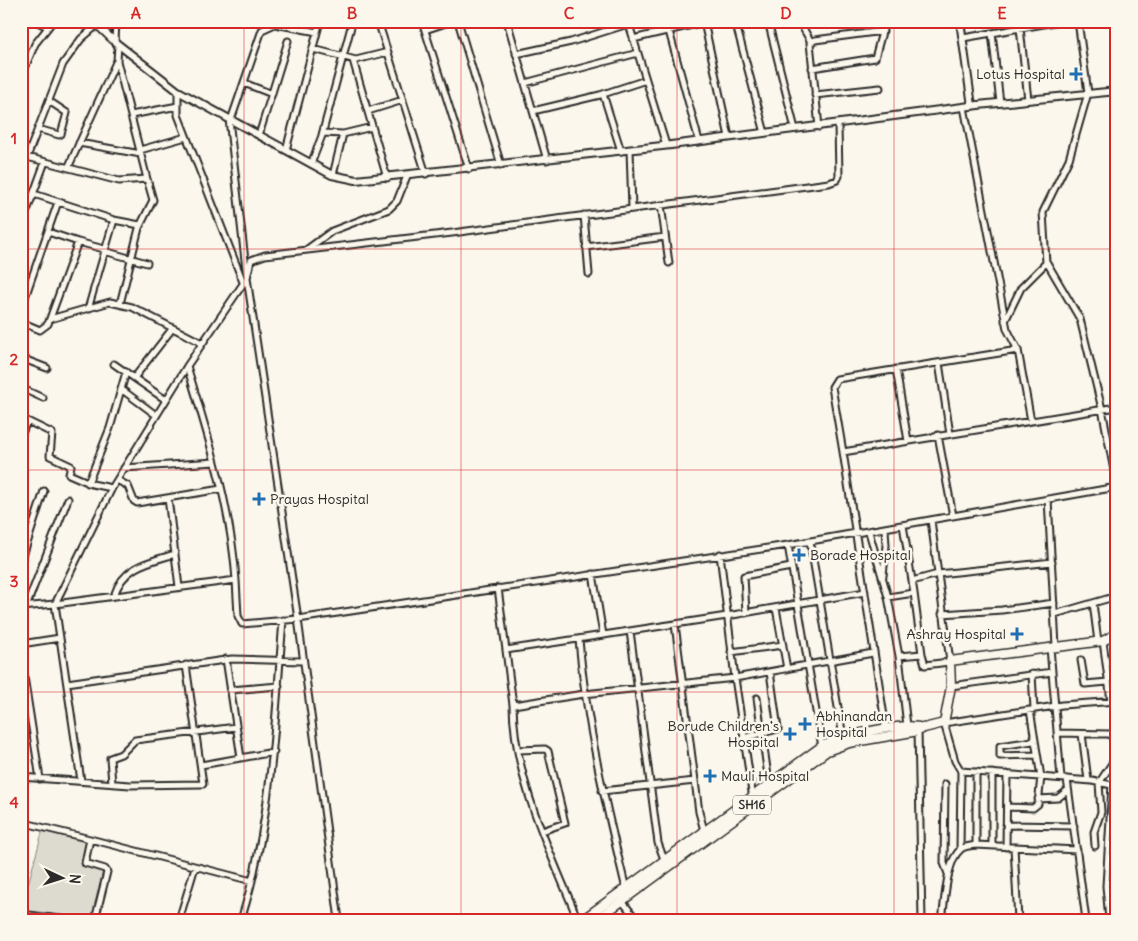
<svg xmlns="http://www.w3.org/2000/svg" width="1138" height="941" font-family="Delius,sans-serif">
<rect width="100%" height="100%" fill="#fbf7ec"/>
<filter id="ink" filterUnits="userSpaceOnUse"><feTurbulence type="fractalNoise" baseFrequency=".02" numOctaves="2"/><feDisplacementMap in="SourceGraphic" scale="10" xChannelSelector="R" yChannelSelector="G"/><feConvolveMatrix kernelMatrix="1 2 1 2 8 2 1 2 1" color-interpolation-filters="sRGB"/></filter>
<g filter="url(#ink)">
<!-- green -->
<path fill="#dddad0" stroke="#84827e" d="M43,829L87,839L82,860L88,866L103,871L92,920L21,910Z"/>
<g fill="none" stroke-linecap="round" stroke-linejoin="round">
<!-- minor casing -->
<g stroke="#2b2b2b" stroke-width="9">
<path id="minor" d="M35,21L48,27
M151,21V24L165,21
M378,21L426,174
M422,21L469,169
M458,21L501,165
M507,21L547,160
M628,21L666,145
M735,21L765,133
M768,21L795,129
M799,21L811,42
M704,22L729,137
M96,26L81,39L63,64L27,157L119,181L147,179L117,61L118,45
M1020,28L1028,100
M425,30L452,21
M669,31L699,141
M992,33L1000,103
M963,38L1061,21
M633,39L709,21
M115,42L116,21
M313,49L356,60L388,52
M516,54L571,42L628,24
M353,60L387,178
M812,68L875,58L885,21
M21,77L35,44L53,21
M244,83L272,94
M525,83L638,53
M178,91V115L243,282
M603,94L621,151
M815,95L880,88
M964,107L1007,329L1018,350L1031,421
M368,111L403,100
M533,111L600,95L646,80
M131,115L178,106
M231,120L262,30L275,24L317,32
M819,127L810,43L815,40L883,31
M38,129L59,135L61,134L67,113L49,101
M259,135L288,41
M322,135L352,23
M79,143L141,154
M140,150L186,137
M286,150L320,21
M630,150L632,208
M311,164L323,133L343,134L372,127
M68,168L116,62
M333,175L343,134
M34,194L114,220L88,309
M21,195L33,197
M661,205L669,263
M21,213L27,211L45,162
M584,215L589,274
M114,220L140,225
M48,232L78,242
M586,247L665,237
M306,250L332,231L389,209L397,201L407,176
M104,251L147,263
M1046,261L1080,319L1102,409L1117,486
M120,304L139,228L153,200L147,179
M21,309L58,202
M50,319L110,302L132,307L202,343
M1005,321L1021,288L1046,263L1043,212L1069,159L1088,93L1078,21
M21,322L40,330L48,324L78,242L104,249
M21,358L47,368
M939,363L950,434
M114,364L166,400
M187,366C208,436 231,507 236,580
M896,369L908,441
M134,378L172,329
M21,388L43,398
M121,389L156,415
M21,418L52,433L50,456L71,466L69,474L92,484L112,488
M938,435L953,516
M21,436L27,421
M843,452L832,387L837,379L1018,350
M124,468L215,462
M117,480L128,486L134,501L137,503L221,489
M88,483L110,428L126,372
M168,498L179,587
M1048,499L1056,646
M903,525L914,593
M869,532L888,597L899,656L907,726
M810,541L843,737
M788,545L822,747
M720,554L735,678L753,799
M21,562L44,491
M593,574L603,635
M883,576L886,545L885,529
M912,581L938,574L931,520
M498,588L513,705L584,694L735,678L873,653
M114,596C123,566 148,562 175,554
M888,597L914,593L922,654
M1093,603L1098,642
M21,607L55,604L112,488L187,366L247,278L251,260L265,255L452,233L829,183L837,180L839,176L838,124
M26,607L68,499
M776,608L787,669
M746,613L744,576L791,567
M942,614L1002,610L1054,603
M1055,614L1117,596
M675,624L699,812L705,834
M630,631L658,843L665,862
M579,639C586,724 606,806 626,889
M1103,641L1111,701
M21,644L60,638
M506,650L727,616L865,592
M731,652L783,645
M899,656L922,654L925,665L949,662
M21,657L40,779
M226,659L241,758
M1081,660L1085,684L1108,682
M950,661L938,574L1052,562
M1052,672L1061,778
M1032,674L1034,709
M1108,678L1117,677
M67,683L232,659L303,661
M951,686L1052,672L1050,647
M230,690L279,686
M757,698L769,783
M513,705C514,780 550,851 578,920
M886,729L843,452L1117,407
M918,730L922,920
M1057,733L1110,734L1114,741H1117
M1082,734L1088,780
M743,738L778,729L770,672
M1033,741L1000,746V756L1037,755
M518,750L545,749L548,751L565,823L542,831
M201,765L274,752
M961,771L1092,781L1117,786
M976,772V845
M21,777L130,785L203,784L186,665
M1067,779L1086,920
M81,781L55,604L236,580L238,616L242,624L298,619L247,278L229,119
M112,783L110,758L121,754L135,740L236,727
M945,784L944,863L948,874
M602,791L695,781
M1038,799L1058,798L1068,790
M1007,807L1033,808L1038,804L1041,777L1030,710
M21,822L90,839L85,863L105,869L107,872L95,920
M1006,825L1074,826
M90,839L252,881
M992,846V773
M1095,846L1094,832L1101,812L1099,783L1117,756
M1006,847L1007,774
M1014,847L1018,920
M960,850L961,771L955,761L944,723L1062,705L1117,701
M1107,896L1114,895L1117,887
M622,901L637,920
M21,914L68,920
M179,920L195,867
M241,920C272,823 275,720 283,620
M339,920L298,619L788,545L1117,487
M942,920C945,901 946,861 961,849C965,846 971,846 976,845L1077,850
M1109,920L1106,886L1112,785"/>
</g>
<!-- tertiary casing -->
<g stroke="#2b2b2b" stroke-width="10">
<path id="tertiary" d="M93,21L115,42L178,91L332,175L356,180L671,145L978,105L1117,91
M960,21L972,106"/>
</g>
<!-- primary casing -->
<g stroke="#2b2b2b" stroke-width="11">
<path id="primary" d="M582,920L822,746C843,736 902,721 924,728
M596,920L827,751L849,743L918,731L924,728L944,723L951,686L950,661L1103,641L1117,633"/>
</g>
<!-- minor -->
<use href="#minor" stroke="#fbf7ec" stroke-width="5"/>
<!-- tertiary -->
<use href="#tertiary" stroke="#fbf7ec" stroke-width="6"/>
<!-- primary -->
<use href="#primary" stroke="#fbf7ec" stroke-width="8"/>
</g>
</g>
<!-- grid -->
<path fill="none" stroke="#d62828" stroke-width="1" stroke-opacity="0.55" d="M244,21V920M461,21V920M677,21V920M894,21V920M21,249H1117M21,470H1117M21,692H1117"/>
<!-- markers -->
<g fill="#1f6fb2" stroke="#fbf7ec" stroke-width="2">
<path d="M1073.5 66.5h5v5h5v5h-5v5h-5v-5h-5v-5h5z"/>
<path d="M256.5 491.5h5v5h5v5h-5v5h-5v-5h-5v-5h5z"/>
<path d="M796.5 547.5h5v5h5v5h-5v5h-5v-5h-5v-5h5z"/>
<path d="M1014.5 626.5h5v5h5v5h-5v5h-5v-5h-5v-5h5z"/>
<path d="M802.5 716.5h5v5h5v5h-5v5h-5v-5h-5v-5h5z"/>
<path d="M787.5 726.5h5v5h5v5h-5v5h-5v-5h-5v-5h5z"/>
<path d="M707.5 768.5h5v5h5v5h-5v5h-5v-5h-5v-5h5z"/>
</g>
<g text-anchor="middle" stroke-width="5" stroke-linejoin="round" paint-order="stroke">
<!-- shield labels -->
<rect fill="#fbf7ec" stroke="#696865" stroke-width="1" x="733" y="795.5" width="38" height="19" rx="4"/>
<g font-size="12" font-weight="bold" fill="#2b2b2b">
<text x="752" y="809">SH16</text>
</g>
<!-- poi labels -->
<g font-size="14" fill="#2b2b2b" stroke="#fbf7ec" text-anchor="start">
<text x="1065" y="79" text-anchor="end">Lotus Hospital</text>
<text x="270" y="504">Prayas Hospital</text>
<text x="810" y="560">Borade Hospital</text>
<text x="1006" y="639" text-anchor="end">Ashray Hospital</text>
<text x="816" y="721">Abhinandan<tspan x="816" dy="16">Hospital</tspan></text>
<text x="779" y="731" text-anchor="end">Borude Children's<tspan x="779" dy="16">Hospital</tspan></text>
<text x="721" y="781">Mauli Hospital</text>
</g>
</g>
<!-- margin -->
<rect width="1138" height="941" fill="none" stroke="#fbf7ec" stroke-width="55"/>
<!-- north arrow -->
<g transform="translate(62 878) rotate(94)" stroke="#fbf7ec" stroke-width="4" paint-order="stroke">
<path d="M0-4L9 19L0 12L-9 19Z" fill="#2b2b2b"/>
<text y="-8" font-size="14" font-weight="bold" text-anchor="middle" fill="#2b2b2b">N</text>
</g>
<rect x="28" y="28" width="1082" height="886" fill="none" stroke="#d62828" stroke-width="2"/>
<g font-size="16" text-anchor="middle" font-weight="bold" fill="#d62828">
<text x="136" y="19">A</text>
<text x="352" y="19">B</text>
<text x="569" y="19">C</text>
<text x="786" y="19">D</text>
<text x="1002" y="19">E</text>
<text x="14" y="144">1</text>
<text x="14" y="365">2</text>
<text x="14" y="587">3</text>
<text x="14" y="808">4</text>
</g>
</svg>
